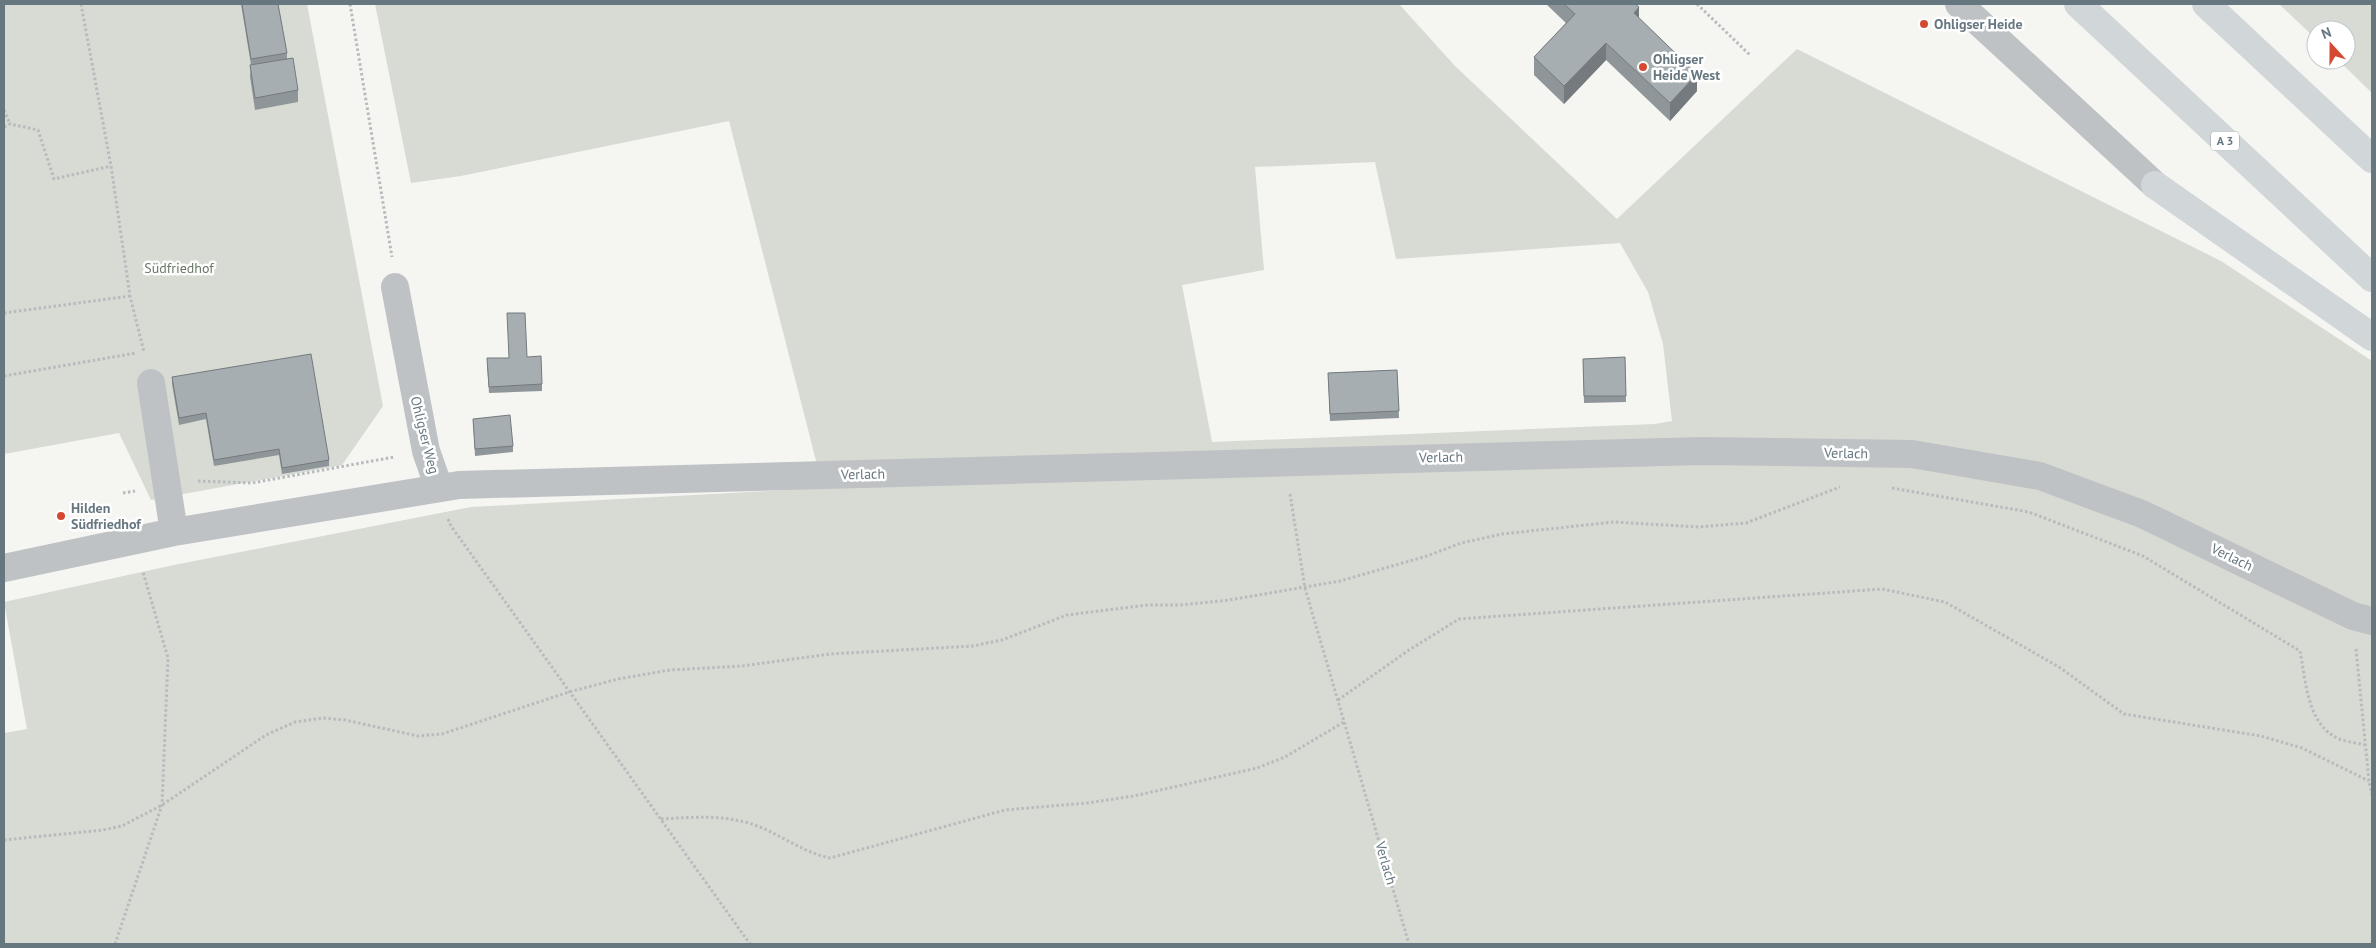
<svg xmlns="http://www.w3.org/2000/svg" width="2376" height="948" font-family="'PT Sans',sans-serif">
<rect width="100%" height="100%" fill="#f5f5f2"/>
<!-- green -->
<path fill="#d7dbd3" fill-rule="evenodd" d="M4,4H307L383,406L342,465L151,500L119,433L4,454Z
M375,4H1399L1455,66L1617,219L1797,49L2221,261L2372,361V944H4V733L27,729L4,602L174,565L471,507L823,488L729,121L461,176L411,183ZM1375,162L1396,259L1620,243L1648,292L1663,344L1672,421L1655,424L1212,442L1182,285L1264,270L1255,167Z
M2279,4H2369L2372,7V93L2338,60H2346V30H2316V39Z"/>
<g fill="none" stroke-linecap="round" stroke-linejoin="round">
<!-- path -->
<path stroke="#b8bbbd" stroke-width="3" stroke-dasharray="2.5 2.5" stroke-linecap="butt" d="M81,4L111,166L130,296L144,352
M350,4L392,257
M1697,4L1751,56
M4,110L10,124
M4,127L10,124L38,130L54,179L111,166
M4,313L130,296
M4,376L136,353
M198,481L252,483L394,457
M1892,488L2029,512L2143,556L2300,651C2306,681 2307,725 2339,739C2347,742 2357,743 2365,745
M123,493L135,491
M1290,494L1305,588L1409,944
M448,519L451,526L750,944
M2356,649L2369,781L2372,795
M1338,700L1409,650L1459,619L1882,589L1945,602L2059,667L2124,714L2261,736L2302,748L2369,781
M661,819C696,817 727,814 760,827C784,837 805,853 830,858L1005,810L1087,803L1134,796L1257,768L1285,757L1344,722
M4,840L103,830L122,826L162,805L266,735L295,722L323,718L345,720L418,736L442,734L569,692L618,679L670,670L742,666L830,654L973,646L1002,640L1067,615L1147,605H1180L1229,600L1340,581L1427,556L1461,543L1502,534L1614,522L1698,527L1746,523L1840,487
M115,944L162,805L168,658L143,572"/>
<!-- minor -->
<path stroke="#bec2c5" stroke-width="28" d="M1959,4L2155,185
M395,287L426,451L439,488
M151,383L174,532
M4,568L174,532L459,485L1702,451L1912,454L2040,476L2142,514L2353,616L2372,621"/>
<!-- highway -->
<path stroke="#d1d6d9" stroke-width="28" d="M2078,4L2372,278
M2206,4L2372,159
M2155,185L2372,337"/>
</g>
<!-- wall -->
<path fill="#8f9699" d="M241,4H278L287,53V59L298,90V102L255,110L250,77L251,65Z
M1546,4H1635L1639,18L1697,91L1670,121L1606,60L1564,104L1534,75V57L1566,23Z
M527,357L542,384V391L489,393L487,364Z
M1625,357L1626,402L1584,403L1583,359Z
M1397,370L1399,418L1330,421L1328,373Z
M172,377L329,460V466L282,474L279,455L214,466L206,419L179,425L172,384Z
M473,419L513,446V452L475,456Z"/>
<!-- shaded-wall -->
<path fill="#747a7d" d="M1639,7V24L1634,13Z
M1606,43V60L1564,104V86Z
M1697,74V91L1670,121V103Z"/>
<!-- building -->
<path fill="#a6aeb2" stroke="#747a7d" d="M242,4H278L287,53L251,59Z
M1564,4H1635L1639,7L1634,13L1697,74L1670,103L1606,43L1564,86L1534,57L1575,14Z
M293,58L298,90L255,98L250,65Z
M507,313H525L527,357L541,356L542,384L489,387L487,358H509Z
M311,354L329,460L282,468L279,449L214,460L206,413L179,418L172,377Z
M1625,357L1626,396H1584L1583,359Z
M1397,370L1399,411L1330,414L1328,373Z
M510,415L513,446L475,449L473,419Z"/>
<!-- markers -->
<g fill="#d54832" stroke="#fff" stroke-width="2">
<circle cx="1924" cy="24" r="5"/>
<circle cx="1643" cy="67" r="5"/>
<circle cx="61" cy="516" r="5"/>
</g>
<g text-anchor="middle" stroke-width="5" stroke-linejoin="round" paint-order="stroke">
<!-- shield labels -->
<rect fill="#fff" stroke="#94a0a6" stroke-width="1" x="2211" y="131.5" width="28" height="19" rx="4"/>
<g font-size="12" font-weight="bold" fill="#667780">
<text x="2225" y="145">A 3</text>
</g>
<!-- poi labels -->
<g font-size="14" font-weight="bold" fill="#667780" stroke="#fff" text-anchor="start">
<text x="1934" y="29">Ohligser Heide</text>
<text x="1653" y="64">Ohligser<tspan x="1653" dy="16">Heide West</tspan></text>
<text x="71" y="513">Hilden<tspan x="71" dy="16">Südfriedhof</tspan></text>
</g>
<!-- park labels -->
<g font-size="14" fill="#6a7864" stroke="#fff">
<text x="179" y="273">Südfriedhof</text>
</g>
<!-- street labels -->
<g font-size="14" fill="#667780" stroke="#fff">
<text transform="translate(425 435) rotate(76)" y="5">Ohligser Weg</text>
<text transform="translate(1846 453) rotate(1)" y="5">Verlach</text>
<text transform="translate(1441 457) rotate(-1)" y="5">Verlach</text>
<text transform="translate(863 474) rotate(-1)" y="5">Verlach</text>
<text transform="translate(2232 557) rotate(26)" y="5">Verlach</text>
<text transform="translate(1386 863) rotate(74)" y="5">Verlach</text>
</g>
</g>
<!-- border -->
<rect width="2376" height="948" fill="none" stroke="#667780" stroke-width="10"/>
<!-- north arrow -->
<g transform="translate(2331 45) rotate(339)"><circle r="24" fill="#ffffff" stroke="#c2c9cc"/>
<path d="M0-4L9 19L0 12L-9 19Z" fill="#d54832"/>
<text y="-8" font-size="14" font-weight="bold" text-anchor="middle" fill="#667780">N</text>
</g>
</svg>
